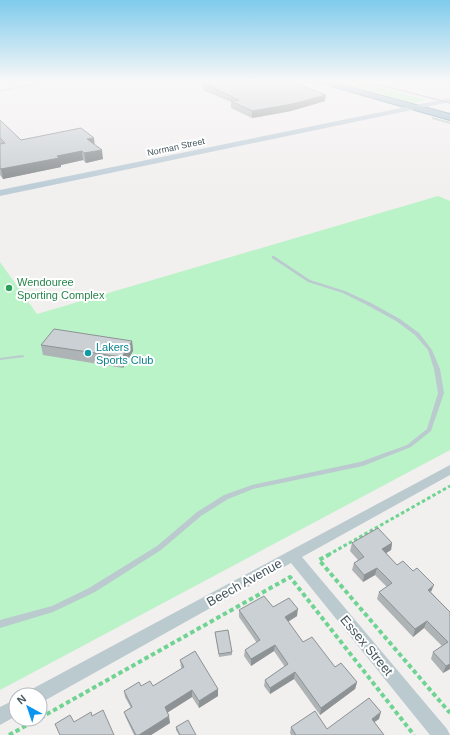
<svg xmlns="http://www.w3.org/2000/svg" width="450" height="735" font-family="Helvetica,sans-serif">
<rect width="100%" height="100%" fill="#f2efef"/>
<!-- green -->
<path fill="#baf3c7" d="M337,82H359L427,100L414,103Z
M438,196L450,201V450L0,690V262L37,314Z"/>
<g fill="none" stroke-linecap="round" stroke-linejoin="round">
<!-- trunk casing -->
<g stroke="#6e97ae" stroke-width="2">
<path id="trunk" d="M317,82H330L450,114V120Z"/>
</g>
<!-- path-far1 -->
<path stroke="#6fd492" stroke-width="3" stroke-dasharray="3.5 2.5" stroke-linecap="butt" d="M328,555L450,486"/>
<!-- path -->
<path stroke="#6fd492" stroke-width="4" stroke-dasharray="4.5 3" stroke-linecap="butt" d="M330,554L319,560L450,713
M40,718L290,577L414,735
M9,735L38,719"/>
<!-- service -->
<path fill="#bbcacf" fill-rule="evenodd" d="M41,82H47L0,92V90Z
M295,82H310L326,84L325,85Z
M432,117L450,122V124L432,119Z
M272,256H274L310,280L345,291L371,303L400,319L419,333L432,350L440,369L444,393L431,431L411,447L363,466L253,489L228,499L201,516L161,550L95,592L53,612L0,628V620L52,606L89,588L157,546L197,512L224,495L252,485L360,462L407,445L427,429L438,393L434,369L428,350L415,335L396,321L367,305L343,293L308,282L272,258Z
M22,355L24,356V357L0,360V358Z"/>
<!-- minor -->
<path fill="#bbcacf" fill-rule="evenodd" d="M450,465V475L302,557L447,729L450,735H430L291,563L44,701L40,702V695H30L32,689Z
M16,699V716L0,725V707Z"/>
<!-- secondary -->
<path fill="#beced8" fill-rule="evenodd" d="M450,98V102L0,196V190Z"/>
<!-- trunk -->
<use href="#trunk" fill="#98b8c9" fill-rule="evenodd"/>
<!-- rail -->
<path stroke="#b1b6ba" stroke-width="1.5" d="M369,82L450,103"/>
</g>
<!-- wall -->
<path fill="#aeb3b6" d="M203,83L325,101L291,111L252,118L231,108V102L203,90Z
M0,120L21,140L95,145L103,159L86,163L83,160L61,165V167L3,179L0,175Z
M132,341L133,351L123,368L43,355L41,345Z
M352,543H392L391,550L386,553L397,565L431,592L450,612V669L443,673L431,659L433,652L442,646L424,628L413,637L377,599L379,592L387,587L375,575L363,582L352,570L354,563L358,560L350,551Z
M273,607L297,616L288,622L303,642L335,667L357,682L355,689L320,715L294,679L270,694L264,686L265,680L285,667L274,651L251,666L244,656L245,650L257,643L239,617V610Z
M215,632L232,652V655L219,657Z
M180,660L218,696L199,708L192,697L167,713L170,723L151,735H134L126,718L124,712L131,708L125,697L124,691L141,686H153L182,669L181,667Z
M379,719L374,722L384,735H291L290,733L291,727L327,729Z
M176,727L196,735H179L176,730Z"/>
<!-- shaded-wall -->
<path fill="#8d9294" d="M326,95L325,101L291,111L252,118V111Z
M94,138L95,147L87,139Z
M102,150L103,159L86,163L84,153Z
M82,151L83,160L61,165V167L3,179L1,169L57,156Z
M132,341L133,351L123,368L122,357Z
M392,543L391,550L380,557L382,549Z
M377,568L375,575L363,582L364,575Z
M434,585L431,592L428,590Z
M298,609L297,616L284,624L285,617Z
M427,621L424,628L413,637L415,629Z
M275,645L274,651L251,666V659Z
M450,664V669L443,673L446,666Z
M295,672L294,679L270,694V688Z
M357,682L355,689L320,715L321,708Z
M218,689V696L199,708V701Z
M192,690V697L165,714V707Z
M381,712L379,719L370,725L372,719Z
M169,716L170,723L151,735H139Z"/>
<!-- building -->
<path fill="#cad0d4" stroke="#8d9294" d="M208,82H293L326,95L292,104L252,111L231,101L239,100L203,83Z
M0,120L21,140L81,128L94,138L87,139L102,150L84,153L82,151L57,156L59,158L1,169L0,168V144L5,143L0,138Z
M54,329L132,341L122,357L41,345Z
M378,528L392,543L382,549L397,565L403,561L413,571L417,568L434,585L428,590L450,612V664L446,666L433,652L448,642L427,621L415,629L379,592L392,583L377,568L364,575L354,563L364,557L352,543Z
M264,596L273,607L289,598L298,609L285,617L303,642L312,637L335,667L341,663L357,682L321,708L295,672L270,688L265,680L288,664L275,645L251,659L245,650L260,640L239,610Z
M228,630L232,652L219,654L215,632Z
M195,651L218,689L199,701L192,690L165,707L169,716L139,735H136L124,712L132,707L124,691L139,682L141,686L150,681L153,686L184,667L180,660Z
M369,698L381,712L372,719L384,735H296L291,727L315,711L327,729Z
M103,710L114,735H60L55,724L70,715L74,722L91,712L92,716Z
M188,720L196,735H180L176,727Z"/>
<!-- sky -->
<linearGradient id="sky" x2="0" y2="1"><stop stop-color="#7fcbec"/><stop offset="0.44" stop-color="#f9f8f8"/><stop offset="1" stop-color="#f9f8f8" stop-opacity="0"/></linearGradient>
<rect width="450" height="185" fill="url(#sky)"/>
<!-- markers -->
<circle fill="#2e9e5b" stroke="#fff" stroke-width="1.5" cx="9" cy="288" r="4"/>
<circle fill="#0f9aa8" stroke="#fff" stroke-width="1.5" cx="88" cy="353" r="4"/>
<g text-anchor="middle" stroke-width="4" stroke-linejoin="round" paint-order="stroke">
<!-- far-street labels -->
<g font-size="9" fill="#45565e" stroke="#fff">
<text transform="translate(176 147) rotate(-12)" y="3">Norman Street</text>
</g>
<!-- leisure labels -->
<g font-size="11" fill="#27864d" stroke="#fff" text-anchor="start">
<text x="17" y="286">Wendouree<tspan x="17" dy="13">Sporting Complex</tspan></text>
</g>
<!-- culture labels -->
<g font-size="11" fill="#0d838f" stroke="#fff" text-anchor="start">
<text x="96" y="351">Lakers<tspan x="96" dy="13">Sports Club</tspan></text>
</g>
<!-- near-street labels -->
<g font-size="13" fill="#45565e" stroke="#fff">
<text transform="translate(244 582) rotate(-29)" y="5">Beech Avenue</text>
<text transform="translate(367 645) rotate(50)" y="5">Essex Street</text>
</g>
</g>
<!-- north arrow -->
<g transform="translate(28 707) rotate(320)"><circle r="19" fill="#ffffff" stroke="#b5bbbf"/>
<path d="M0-3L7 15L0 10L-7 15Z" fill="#0a94f1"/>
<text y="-6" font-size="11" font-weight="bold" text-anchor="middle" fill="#45565e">N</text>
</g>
</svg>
